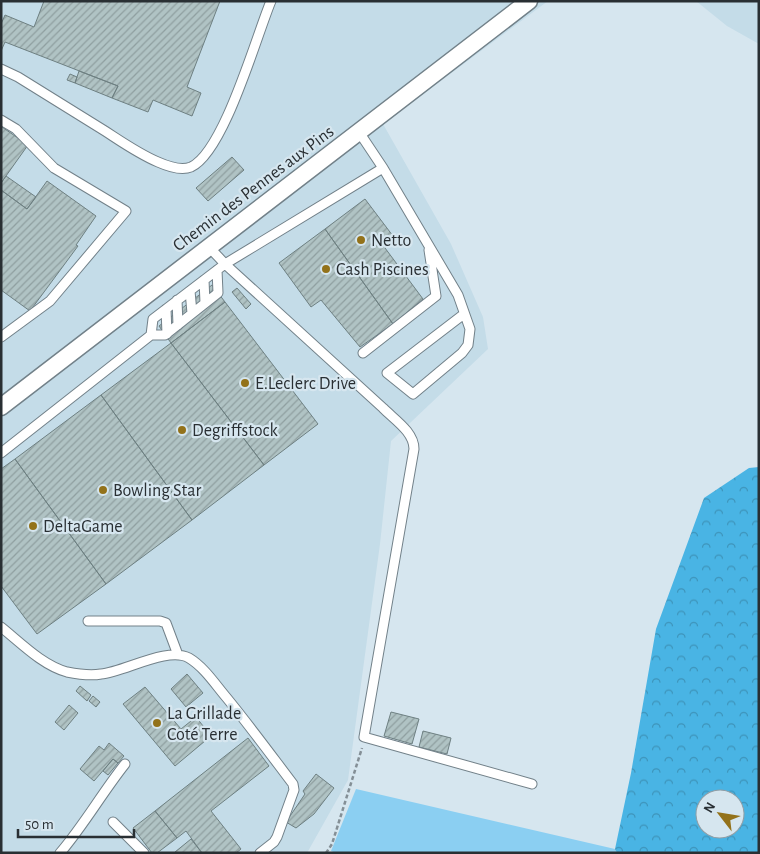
<svg xmlns="http://www.w3.org/2000/svg" width="760" height="854" font-family="'Alegreya Sans',sans-serif">
<defs>
<pattern id="forest-crowns" width="20" height="18" patternUnits="userSpaceOnUse" patternTransform="scale(1.25)"><rect width="20" height="18" fill="#49b4e4"/><path d="M2 6a3 3 0 1 1 6 0M12 15a3 3 0 1 1 6 0" fill="none" stroke="#3d93b9"/></pattern>
<pattern id="building-hatch" width="6" height="6" patternUnits="userSpaceOnUse" patternTransform="scale(1.25)"><rect width="6" height="6" fill="#b0c3c4"/><path d="M-1 1l2-2M0 6l6-6M5 7l2-2" fill="none" stroke="#8f9fa0"/></pattern>
</defs>
<rect width="100%" height="100%" fill="#d6e6ef"/>
<!-- built -->
<path fill="#c4dce8" d="M1,1H548L383,124L451,244L483,317L488,349L391,441L380,544L348,780L307,853H1Z
M696,1H759V44L727,26Z"/>
<!-- green -->
<path fill="#8bcff2" d="M356,789L615,849L617,853H336L331,851Z"/>
<!-- forest -->
<path fill="url(#forest-crowns)" fill-rule="evenodd" d="M759,467V853H617L615,849L631,773L656,629L704,498L749,468ZM705,799H735V829H705Z"/>
<!-- building -->
<path fill="url(#building-hatch)" stroke="#6e8082" d="M44,1H220L187,87L201,93L192,116L153,100L148,112L112,98L118,86L5,42L1,51V24L5,15L34,27Z
M79,71L118,86L112,98L75,83Z
M70,74L77,77L75,83L67,80Z
M2,127L28,145L1,183V129Z
M232,157L244,170L208,201L196,188Z
M6,176L36,197L27,209L1,190V183Z
M47,181L96,216L76,245L78,246L30,311L1,290V190L27,209Z
M365,199L396,240L385,248L423,299L393,324L325,229Z
M325,229L393,324L360,347L321,300L311,307L279,263Z
M212,285L225,302L171,343L159,326Z
M237,288L251,304L246,309L232,292Z
M225,302L318,424L264,465L171,343Z
M171,343L264,465L192,520L101,395Z
M101,395L192,520L106,584L15,459Z
M15,459L106,584L37,634L1,586V469Z
M187,674L203,693L186,707L171,689Z
M80,686L91,695L87,701L76,691Z
M145,687L181,729L196,717L211,736L175,766L123,704Z
M93,696L100,702L96,707L89,701Z
M69,705L78,713L64,730L55,722Z
M391,712L419,719L412,744L384,736Z
M423,731L451,738L447,754L419,747Z
M248,738L269,766L211,811L241,849L236,853H202L186,831L177,838L155,811Z
M109,743L124,756L118,763L113,759L94,781L80,769L99,746L104,750Z
M113,759L118,763L108,775L103,771Z
M316,774L334,788L314,814L296,828L286,822L305,794L303,791Z
M155,811L177,838L157,853H152L133,828Z
M191,839L202,853H175V852Z"/>
<g fill="none" stroke-linecap="round" stroke-linejoin="round">
<!-- lane casing -->
<g stroke="#728189" stroke-width="11">
<path id="lane" d="M1,69L18,77C47,95 76,113 105,131C122,142 139,154 158,162C167,166 181,171 191,167C224,152 256,37 271,1
M1,120L16,129L54,168L126,211L50,301L1,337
M383,168L458,295L470,329L468,345L462,353L413,394L387,373L464,314
M209,247L225,264L383,408C395,420 414,432 414,449L364,737L532,784
M204,280L205,303
M190,291L192,313
M177,300L178,325
M166,309L167,334
M151,335H165L218,293L217,270
M363,353L436,296L429,250
M1,453L151,335L153,319L225,264L383,168L359,132
M88,621H160L166,623L178,655
M1,627C21,643 42,665 67,672C77,674 91,676 101,674C124,672 168,646 189,658C204,667 215,684 226,697C249,725 271,755 293,784L294,790L277,837L274,842L260,853
M113,822L144,853
M60,853C84,825 102,793 125,764"/>
</g>
<!-- street casing -->
<g stroke="#728189" stroke-width="19">
<path id="street" d="M1,407L529,1"/>
</g>
<!-- path -->
<path stroke="#848f96" stroke-width="2.5" stroke-dasharray="4 2.5" stroke-linecap="butt" d="M326,853L332,844L362,748"/>
<!-- lane -->
<use href="#lane" stroke="#fff" stroke-width="9"/>
<!-- street -->
<use href="#street" stroke="#fff" stroke-width="16"/>
</g>
<!-- markers -->
<g fill="#93721a" stroke="#d6e6ef" stroke-width="2">
<circle cx="361" cy="240" r="5"/>
<circle cx="326" cy="269" r="5"/>
<circle cx="245" cy="383" r="5"/>
<circle cx="182" cy="430" r="5"/>
<circle cx="103" cy="490" r="5"/>
<circle cx="33" cy="526" r="5"/>
<circle cx="157" cy="723" r="5"/>
</g>
<g text-anchor="middle" stroke-width="4.5" stroke-linejoin="round" paint-order="stroke">
<!-- street labels -->
<g font-size="18" fill="#292f33" stroke="#d6e6ef">
<text transform="translate(253 188) rotate(-37)" y="6">Chemin des Pennes aux Pins</text>
</g>
<!-- poi labels -->
<g font-size="18" fill="#292f33" stroke="#d6e6ef" text-anchor="start">
<text x="371" y="246">Netto</text>
<text x="336" y="275">Cash Piscines</text>
<text x="255" y="389">E.Leclerc Drive</text>
<text x="192" y="436">Degriffstock</text>
<text x="113" y="496">Bowling Star</text>
<text x="43" y="532">DeltaGame</text>
<text x="167" y="719">La Grillade<tspan x="167" dy="21">Coté Terre</tspan></text>
</g>
</g>
<!-- border -->
<rect width="760" height="854" fill="none" stroke="#292f33" stroke-width="5"/>
<!-- north arrow -->
<g transform="translate(720 814) rotate(301)"><circle r="24" fill="#d6e6ef" stroke="#919da4"/>
<path d="M0-4L9 19L0 12L-9 19Z" fill="#93721a"/>
<text y="-8" font-size="14" font-weight="bold" text-anchor="middle" fill="#292f33">N</text>
</g>
<!-- scale -->
<path d="M18 829v8h116v-8" fill="none" stroke="#292f33" stroke-width="2.5"/>
<text x="25" y="829" font-size="15" fill="#292f33" stroke="#d6e6ef" stroke-width="4" paint-order="stroke">50 m</text>
</svg>
